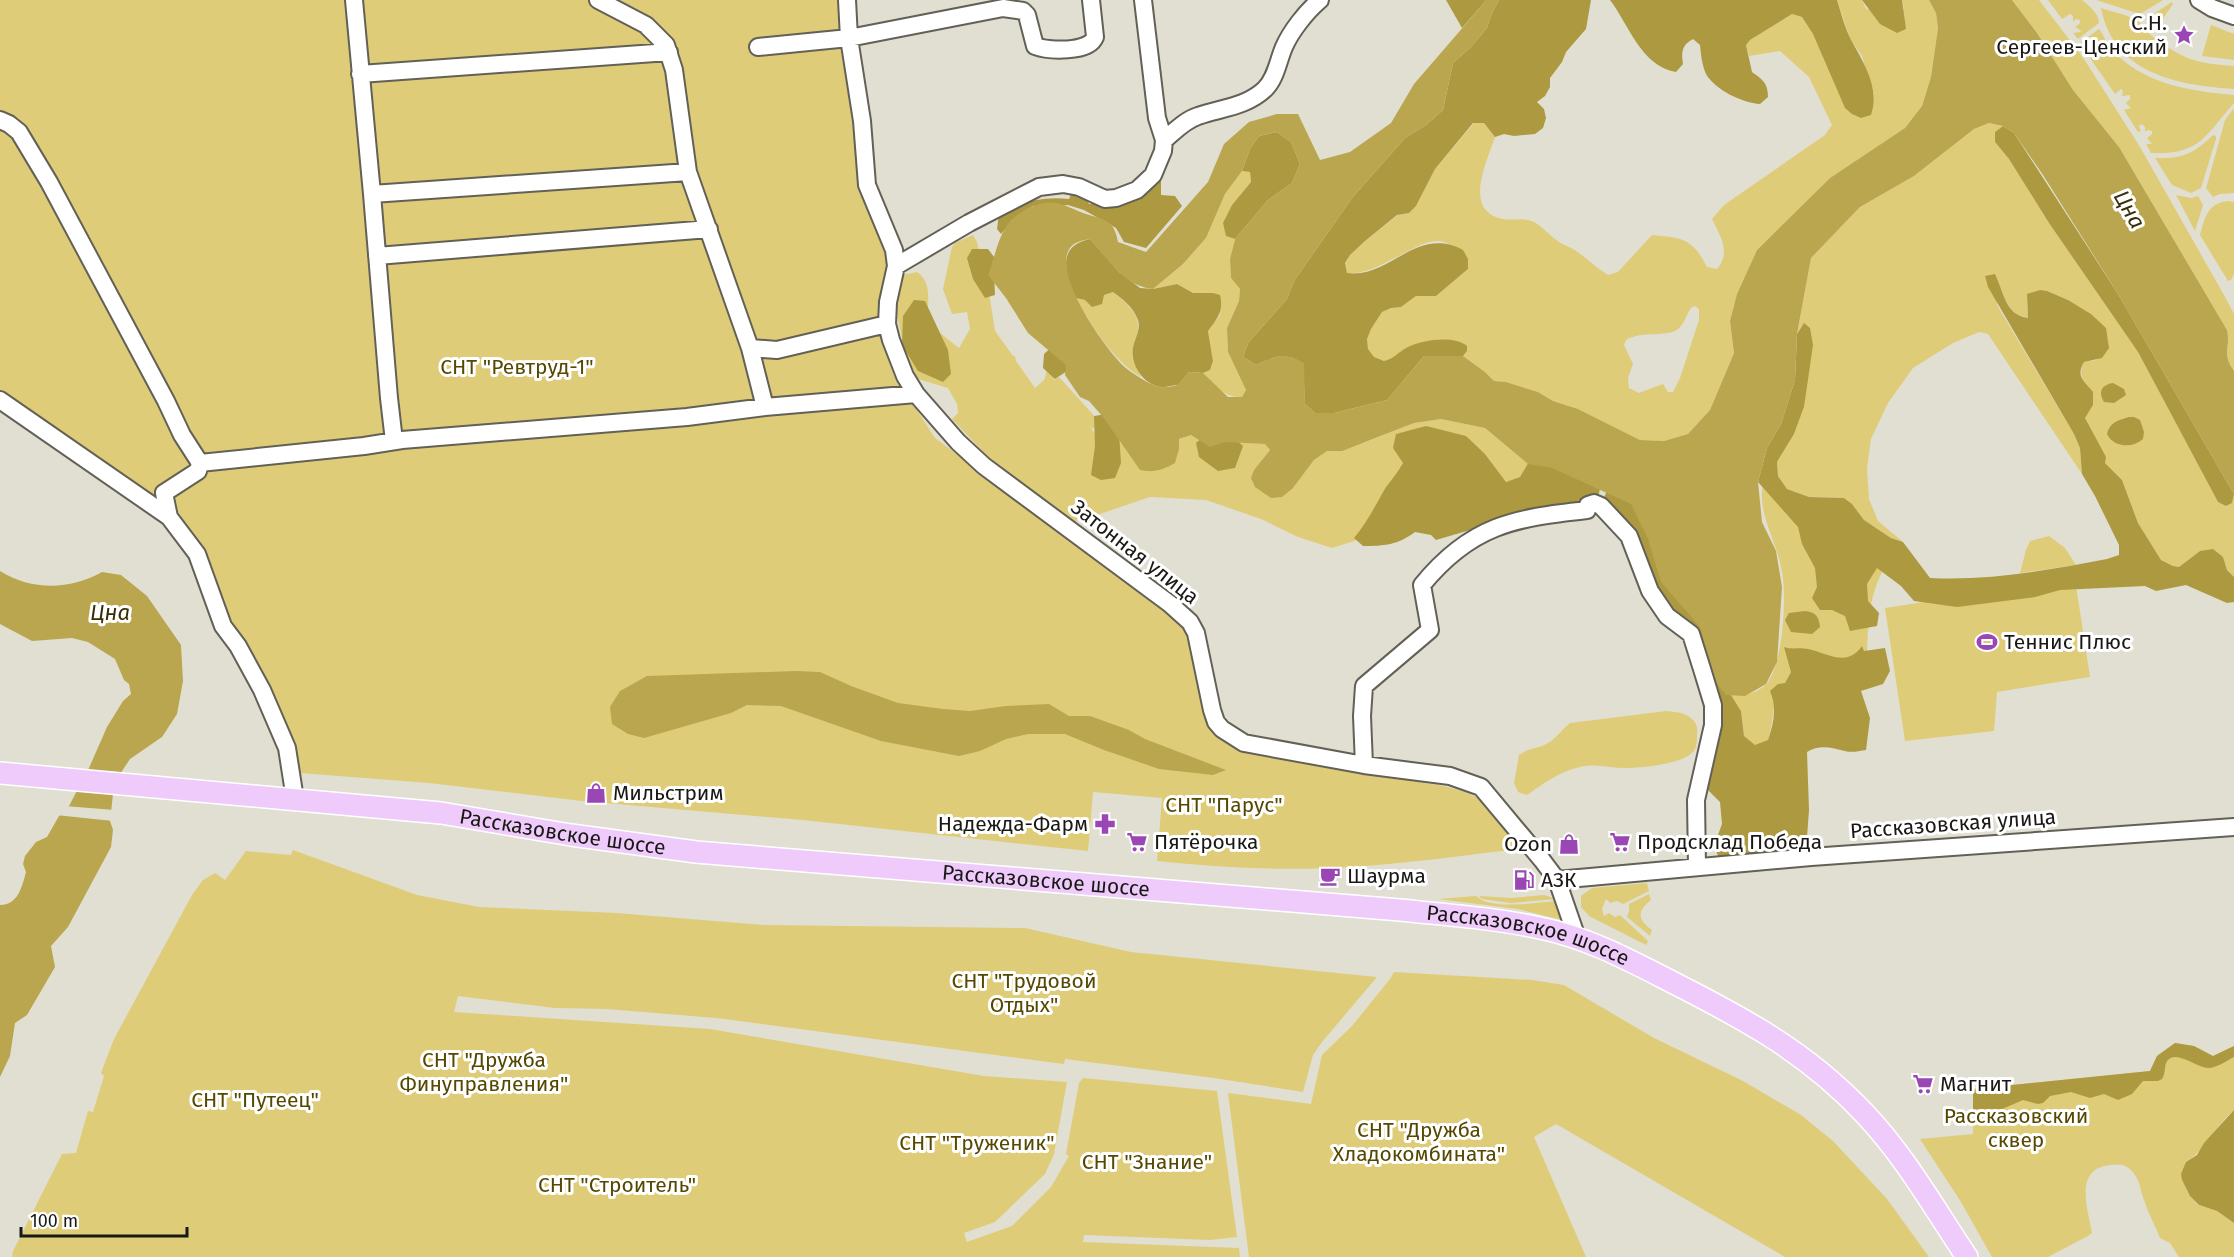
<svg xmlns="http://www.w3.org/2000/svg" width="2234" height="1257" font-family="'Fira Sans',sans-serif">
<rect width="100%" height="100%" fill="#e1dfd2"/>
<!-- green -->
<path fill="#dfcc78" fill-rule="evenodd" d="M0,0H839L840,33L861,188L883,237L888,273L881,317L911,401L935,438L1180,620L1187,631L1215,733L1228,743L1317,766L1444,786L1465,792L1478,798L1526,848C1468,855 1411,863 1353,867C1288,871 1221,868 1157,861L1162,798L1093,792L1088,851L803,820L582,801L429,783L300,773L254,676L223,626L187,526L165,491L146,503L0,397Z
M1837,0H1862L1866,9H1904L1902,0H1929L1936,13L1938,28L1931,77L1922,106L1905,128L1830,178L1757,250L1737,294L1730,321L1734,353L1710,410L1688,434L1664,441L1640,440L1578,409L1553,401L1538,392L1506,382L1494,381L1485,372L1463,356L1467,351H1401L1394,359L1384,361L1374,357L1368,349L1367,339L1371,329L1382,312L1391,308L1401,307L1416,296H1436L1468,269V259C1461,254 1452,245 1444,242C1420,234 1379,277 1347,273L1345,264L1350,255L1365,241L1398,215L1409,213L1416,206L1435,169L1474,123H1484L1495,137C1487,162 1462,211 1503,219C1513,221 1523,217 1534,222C1543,227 1550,236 1559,242C1566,246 1573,248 1579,253C1589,260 1598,269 1608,275L1618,272L1652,235C1683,238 1692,238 1707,267L1717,269C1731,253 1721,237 1712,219L1724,205L1825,135L1832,125L1809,77L1780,51L1749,56L1746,45L1750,40L1792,14L1802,17L1813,34L1874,95L1862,56L1850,39ZM1695,306L1699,309V320L1680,378L1673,392H1668L1663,384L1639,393L1629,388L1628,378L1633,364L1624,345L1626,340C1643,330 1667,338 1678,329C1685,323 1686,315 1691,308Z
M2012,0H2039L2082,56L2140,147L2224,295L2234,314V371C2221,352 2231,349 2227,330L2119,147L2073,90L2037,33Z
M2048,0H2082C2089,6 2099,13 2099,23L2078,39L2073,33L2081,32L2080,30L2075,27L2080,23V20L2076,19L2073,22V16L2070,14L2062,19Z
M2096,0H2163L2140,14Z
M2172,2L2173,4L2155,30L2146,19Z
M2101,8C2112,12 2126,14 2136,20C2142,23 2146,32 2152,36C2184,60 2195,63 2234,66V89C2177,85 2114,74 2101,8Z
M2211,25L2234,34V60L2202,56Z
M2099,29C2104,35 2106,43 2111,49C2143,84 2189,91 2234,95V103C2204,137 2200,155 2151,153L2146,144H2152L2147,138L2152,134V131L2148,130L2145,132V127L2142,124L2139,126L2141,131L2138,132L2124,110L2131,108L2126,103L2130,99V95L2122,96L2123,91L2121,89L2115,94L2090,58H2097V56L2092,53L2097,49V46L2089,47L2090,42L2087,39L2084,41L2085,47L2080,43Z
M2234,108V193L2220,194L2213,197L2206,188L2207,185L2225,120Z
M1989,123L2003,126L1995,132V142L2009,159L2049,223L2138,352L2218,502L2226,506L2232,503L2234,494V577L2227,570L2223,557L2200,551L2179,567L2173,566L2161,560L2138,523L2122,480L2105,463L2087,424L2085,417L2093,405C2088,392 2076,375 2084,362L2097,360L2068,300L2047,291L2027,300L2028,318C2005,314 2004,292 1995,274L1997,305L2074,434L2080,448L2082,474L1988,334L1979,332L1953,343L1913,368L1888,403L1871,439L1867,468L1869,499L1878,521L1903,542L1891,538L1864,520L1852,504L1844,498L1809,497L1787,489L1778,476L1777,462L1794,434L1804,407L1812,339L1801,327L1797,334L1811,258L1860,207L1914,176L1974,129Z
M2213,135L2216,136V139L2201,188L2191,193L2172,185L2155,158C2183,159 2193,154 2213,135Z
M1242,171L1250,172L1251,182L1232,205L1226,236L1235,239L1230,259L1231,278L1240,289L1239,301L1227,328L1228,352L1246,390L1242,397C1224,398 1215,385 1203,373L1210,370L1213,361L1208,331L1220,315L1213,293H1193L1177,284L1153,289L1183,264L1206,238L1225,194Z
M2176,195L2191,198L2198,196L2203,205L2195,231Z
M2227,201L2234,202V274L2231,280L2228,281L2200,235C2205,218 2207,204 2227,201Z
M973,235L977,242L990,299L995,331L1013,356H1015L1016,361L1035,388L1044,380L1048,367L1053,372L1054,380L1059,377L1098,420L1094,429L1090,427L1118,464L1119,440L1140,469L1179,449V439L1191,435L1210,447L1225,442L1265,444L1270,450L1254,470L1293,488L1314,460L1327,451L1366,442L1414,423L1441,419L1485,428L1528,464L1520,477L1506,482L1485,454L1403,463L1391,491L1360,539L1332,548L1298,537L1261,519L1206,500L1150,497L1094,516L1081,512L1075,524L995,464L952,419L958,413L957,404L948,388L918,379L907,361L899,325L896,309L903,275L917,272C933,282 928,306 926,322L959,348L970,329L967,312L952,314L943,289L952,247L955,243Z
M1113,292C1127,303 1143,316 1137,336C1135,343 1131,351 1133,360C1135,365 1139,372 1141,377C1113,360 1092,327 1076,298L1085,300L1092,306L1104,295Z
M1763,482L1889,560C1868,592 1868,623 1867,661L1791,672L1785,683L1778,684C1773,703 1774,721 1768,740L1755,746L1744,736L1741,711L1731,695C1743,696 1757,694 1766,684C1783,666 1787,597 1782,572C1777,540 1757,516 1763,482Z
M2049,536L2065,548L2076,565L2020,573L2026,550L2030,541Z
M2075,579L2090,677L1997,692L1994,731L1905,741L1885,608Z
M1666,711C1675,712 1685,712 1692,719C1697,723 1698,729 1697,735C1697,739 1697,745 1695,749C1688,764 1641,768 1625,768C1610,768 1596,763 1580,767C1560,771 1543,784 1527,795L1518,792L1514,783L1519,755C1528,748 1538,749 1548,743C1557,738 1562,729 1570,723Z
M293,850L417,895L479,907L616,913L765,925L1025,928L1131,952L1377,977L1322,1042L1313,1055L1303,1092L1214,1078L1065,1059L1064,1064L716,1018L607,1009L555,1008L458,996L454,1012L710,1029L984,1076L1067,1082L1054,1154L1045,1174L995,1222L964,1233L967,1242L1012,1226L1051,1187L1069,1156L1066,1154L1079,1083L1083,1078L1217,1091L1237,1237L1210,1240L1084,1235L1083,1242L1239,1248L1240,1257H12L13,1251L62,1154L76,1153L88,1111L93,1112L104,1076L101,1073L114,1039L192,895L203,880L215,873L225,880L246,851L291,855Z
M1647,883L1649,891L1623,904L1617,901L1610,903L1606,899L1602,909L1604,916L1609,913L1615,917L1620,915L1648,941L1646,945L1589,916L1581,907V896L1592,888Z
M1649,894L1651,900C1636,912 1638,920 1652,930L1650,936L1627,917L1629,911V904Z
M1544,895L1556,899L1511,903L1482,899L1479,896L1511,898Z
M1476,896C1491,911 1538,902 1558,901L1563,914L1562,920L1518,909L1438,899Z
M1394,972L1532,980L1564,985L1654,1038L1743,1081L1801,1115L1833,1141L1887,1199L1929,1257H1785L1556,1124L1534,1137L1586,1257H1249L1228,1093L1311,1104L1322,1055L1352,1026L1390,979Z
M2175,1043L2194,1046L2213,1056L2234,1046V1110C2216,1125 2206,1150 2186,1162L2182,1180L2190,1196L2198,1205L2217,1211L2234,1223V1257H2179L2170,1243L2160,1238C2155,1225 2148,1213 2144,1200C2140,1189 2140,1179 2131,1170C2125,1164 2118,1164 2110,1165C2073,1169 2088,1209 2092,1233L2088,1236L2048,1257H1992L1961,1202L1920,1139L1973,1134V1089L2150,1071L2157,1056Z"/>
<!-- forest -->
<path fill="#ad9940" d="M1446,0H1484V3L1462,28Z
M1499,0H1591L1586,29L1566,52L1562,62L1550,78V87L1545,96L1537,102L1544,109L1546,118L1543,128L1535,134L1514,136L1504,134L1495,137L1484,123H1473L1435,169L1416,206L1409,213L1397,215L1365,241L1350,255L1345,263L1347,273C1390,279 1416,225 1463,250L1468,259V269L1436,296H1416L1401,307L1391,308L1382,312L1371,329L1367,339L1368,349L1374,357L1384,361C1394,359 1398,352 1408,347C1423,340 1453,335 1467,346V351L1463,356H1424L1387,400L1334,413H1315L1305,404L1303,363C1283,352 1277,356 1256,365L1243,357L1248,343L1287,299L1294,281L1352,198L1405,138L1426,125L1443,110L1453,63L1470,48L1487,28L1492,13Z
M1610,0H1837C1841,13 1845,28 1851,40C1864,63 1880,88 1871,115L1861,118L1852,114L1845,108L1813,34L1802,17L1792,14L1750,40L1746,45L1752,72C1763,80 1768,83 1768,97L1760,104C1743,103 1715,90 1706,74C1702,65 1701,55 1700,45L1693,39C1682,45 1681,52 1683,64L1676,72C1641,66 1629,25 1610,0Z
M1862,0H1902L1906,29L1897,33L1880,24Z
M2003,126L2014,133L2118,294L2234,494L2232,503L2226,506L2218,502L2138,352L2049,223L2009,159L1995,142V132Z
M1277,132L1291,142L1300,164L1292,183L1268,200L1235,239L1226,236L1223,223L1232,205L1251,182L1250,172L1242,171L1250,149L1259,136Z
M1156,178L1161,179V195L1175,196L1182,206L1146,248L1124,242L1116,228L1084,210L1068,205L1033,206L1012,220L1001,234L997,229L999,214C1023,202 1041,196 1069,199L1072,192L1085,195L1089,204L1111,201Z
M1090,239L1119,272L1140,288L1153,289L1177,284L1193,293H1213L1220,295C1224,311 1217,319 1208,331L1213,361L1210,370L1203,373L1189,372L1178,385C1173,385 1165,388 1160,387C1143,384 1130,364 1133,348C1135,338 1141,330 1138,320C1133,307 1124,300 1113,292L1104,295L1102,304L1092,307L1085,300L1076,298C1065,274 1056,246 1090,239Z
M972,249H988L997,261L994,274L995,295L985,298L973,279L967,258Z
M1995,274C2004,292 2005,315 2028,318L2027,294L2040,290L2047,291L2068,300L2091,314L2106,328L2109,348L2102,358L2084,362C2075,377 2085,382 2093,392V405L2085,418L2106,457L2105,463L2122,480L2138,523L2161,560L2173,566L2179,567L2200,551L2213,549L2223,557L2227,570L2234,577V602L2227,603L2186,585L2156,591L2145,586L2060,590L2035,597L1957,607L1914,601L1901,586L1877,568L1867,584L1868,601L1879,613L1877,626L1850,631L1845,616L1832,610H1820L1812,598L1817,587L1815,568L1802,544L1798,527L1758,482L1767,448L1781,424L1795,380L1797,334L1804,323L1810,328L1813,345L1804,407L1794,434L1777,462L1778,476L1787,489L1809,497L1844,498L1852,504L1864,520L1891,538L1903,542L1930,578C1989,581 2049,570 2107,559L2119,555V545L2095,496L2082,474L2080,448L2074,434L1988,287L1985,276Z
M914,300L925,301L948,350L951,374L943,382L918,371L902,345L903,316Z
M1055,344L1073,367L1055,379L1043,368L1044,354Z
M2113,383L2124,389L2126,395L2114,403L2104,402C2098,392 2101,385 2113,383Z
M1107,414L1119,433L1121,463L1115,478L1101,480L1091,475L1095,446L1094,416Z
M2129,417H2134L2140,420L2144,432L2143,439C2132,449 2113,447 2107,434C2109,423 2118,420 2129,417Z
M1426,426L1466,436L1485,454L1506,482L1520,477L1530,460L1601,484L1598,498L1576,506L1539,511H1519L1477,528L1436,540L1431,535L1415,532C1398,545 1384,546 1363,546L1354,538C1368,521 1375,506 1386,487C1392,479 1398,472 1403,463L1393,448L1396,434Z
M1213,429L1229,433L1243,446L1235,468L1218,471L1199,457L1196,443Z
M1626,482L1695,603L1731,695L1741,711L1744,736L1755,745L1768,740C1774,723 1777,707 1770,691L1778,684L1785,683L1791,672L1784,647C1792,650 1800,647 1808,649C1827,653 1847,668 1862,646L1864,651L1885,648L1890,671L1883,684L1861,691L1870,718L1866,750C1859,751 1851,753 1845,751C1832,748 1820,744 1807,752L1809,810L1806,851L1753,856L1729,855L1719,858L1714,846L1722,824L1720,802L1708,790L1707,772L1714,738L1694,632L1669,612L1604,498L1610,483Z
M1805,611C1815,612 1819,616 1820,627L1812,634L1791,632L1785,620L1789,613Z
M2175,1043L2194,1046L2213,1056L2234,1046V1057C2226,1061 2217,1068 2208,1068C2197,1068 2176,1049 2167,1061C2164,1066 2166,1073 2162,1079L2158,1081H2143L2132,1094L2118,1100L2104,1094L2090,1098L2071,1092L2050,1096L2043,1103L2038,1104L2023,1100L2000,1110L1973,1109V1089L2150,1071L2157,1056Z
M2234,1110V1223L2217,1211L2199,1205L2190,1196L2182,1180L2181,1174L2186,1162L2197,1155L2204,1143Z"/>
<!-- water -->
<path fill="#baa64e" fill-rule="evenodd" d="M1484,0H1499L1492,13L1487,28L1470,48L1453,63L1443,110L1426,125L1405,138L1352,198L1294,281L1287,299L1248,343L1243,357L1256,365C1277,356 1282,351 1304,363L1305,404L1315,413H1334L1387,400L1424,356H1463L1485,372L1494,381L1506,382L1538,392L1553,401L1578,409L1640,440L1664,441L1688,434L1710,410L1734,353L1730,321L1737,294L1757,250L1830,178L1905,128L1922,106L1931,77L1938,28L1936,13L1929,0H2012L2037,33L2073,90L2119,147L2227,330C2231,349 2221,352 2234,371V494L2118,294L2043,175L2014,133L2003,126L1989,123L1974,129L1914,176L1860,207L1811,258L1797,334L1795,380L1781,424L1767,448L1758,482L1762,522L1776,551L1782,587L1777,662L1766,684L1745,696L1726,695L1716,683L1700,627L1661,582L1648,539L1631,504L1552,468L1528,464L1485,428L1441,419L1414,423L1342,451H1327L1314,460L1293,488L1282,497L1271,498L1255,487L1251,478L1254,470L1270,450L1265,444L1225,442L1210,447L1191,435L1179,439V449L1175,463C1163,470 1153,473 1140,470L1103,417L1089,401L1080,397L1065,375L1066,365L1028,333L1006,298L988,275C995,257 998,235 1011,220C1022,210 1042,200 1057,203C1066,205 1075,210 1083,213C1103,220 1114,218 1118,242L1146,252L1208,182L1224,144L1249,122L1277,114H1298L1320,160L1350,152L1391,123L1414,84L1484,3ZM1277,132L1291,142L1300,164L1292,183L1268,200L1235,239L1230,259L1231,278L1240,289L1239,301L1227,328L1228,352L1246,390L1242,397H1228L1203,373L1189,372L1178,385C1173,386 1165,388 1160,387C1150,385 1135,375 1127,369C1107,353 1051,273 1070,248C1074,242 1083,240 1090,239C1108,259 1124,286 1153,289L1183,264L1206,238L1225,194L1242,171L1250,149L1259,136Z
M0,571C32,591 70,590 102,572L121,575L147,596L181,645L183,681L177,714L162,737L130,759L122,771L113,794L110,821L113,830L111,847L68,927L51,946L55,967L27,1015L15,1023L10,1056L0,1077V905C18,905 22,887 26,872L23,864L25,856L36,842L47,837L59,816L69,806L89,768L107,727L123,701L131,694L129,684L124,680L115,659L88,642L72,638L32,641L0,624Z
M796,671L820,672L851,686L898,703L943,709L970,711L1006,706L1049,704L1069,716H1090L1129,730L1145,739L1226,770L1213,775L1159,769L1104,750L1065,734H1028L1006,739L980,751L959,756L881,741L781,706L747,705L731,713L644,738L628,734L612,724L610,707L620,691L647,676Z"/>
<!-- pier -->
<path fill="#e1dfd2" d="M65,806L114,810L113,821L56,815Z"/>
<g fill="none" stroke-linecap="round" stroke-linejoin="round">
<!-- minor casing -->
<g stroke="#636056" stroke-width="20">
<path id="minor" d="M354,0L372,194L389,398L394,441
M598,0L646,25L666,45L674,70L688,172L750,348
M847,0L849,38L862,121L867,185L894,250L896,266L888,302L887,324L891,340L905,376L916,394L958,442L984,466L1170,604L1190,622L1196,633L1212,710L1216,722L1222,729L1244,743L1364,765L1450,776L1481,787L1542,860L1557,880L1577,938
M1143,0L1157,118L1164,140
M2199,0L2212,8L2234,16
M758,47L849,38L1003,8L1023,11L1027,15L1035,46C1048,51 1089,53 1095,37L1091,0
M360,74L669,52
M0,120L9,124L19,132L49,182L166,401L182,435L200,463L198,471L164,493L169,517
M372,194L688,172
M377,256L709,229
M896,266L969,223L1039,187L1063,184L1079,187L1105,199L1116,198L1137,190L1153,175L1163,151L1164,140C1174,132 1185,120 1198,116C1221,108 1246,107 1265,89C1276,78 1278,61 1284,47C1291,31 1306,12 1320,0
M0,400L169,517L197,554L223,626L238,646L262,690L287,748L295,799
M765,407L750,348L777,350L887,324
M200,463L364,446L402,440L687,417L765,407L916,394
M1364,765L1362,716L1364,686L1430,630L1422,585C1471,525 1514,518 1587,510L1588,505L1594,503L1601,506L1629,536L1650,591L1667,616L1691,634L1702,669L1713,705V725L1696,800L1697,867
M1557,880L1811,857L2234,827"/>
</g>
<!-- major casing -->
<g stroke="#fff" stroke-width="24">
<g id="major">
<path id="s1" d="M0,773L441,813L571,835L696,852L1400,910C1447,915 1494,918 1540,928C1586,937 1629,960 1670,981C1743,1018 1807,1052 1864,1113C1905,1156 1934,1208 1967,1257"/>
</g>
</g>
<!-- minor -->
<use href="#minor" stroke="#fff" stroke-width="16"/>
<!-- major -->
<use href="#major" stroke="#efcbfb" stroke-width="21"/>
</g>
<!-- icons -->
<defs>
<g id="sight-bare" transform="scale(1.62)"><path d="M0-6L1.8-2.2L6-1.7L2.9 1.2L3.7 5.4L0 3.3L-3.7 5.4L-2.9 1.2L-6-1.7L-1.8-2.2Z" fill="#9a46b4" stroke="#fff" stroke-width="2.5" paint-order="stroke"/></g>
<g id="stadium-bare" transform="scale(1.62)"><path d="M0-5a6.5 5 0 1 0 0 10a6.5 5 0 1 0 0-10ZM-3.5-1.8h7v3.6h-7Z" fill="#9a46b4" stroke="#fff" stroke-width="2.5" paint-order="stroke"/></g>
<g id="shop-bare" transform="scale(1.62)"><path d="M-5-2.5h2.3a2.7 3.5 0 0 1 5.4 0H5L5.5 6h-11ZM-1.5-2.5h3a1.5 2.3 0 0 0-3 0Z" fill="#9a46b4" stroke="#fff" stroke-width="2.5" paint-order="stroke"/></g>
<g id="pharmacy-bare" transform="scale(1.62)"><path d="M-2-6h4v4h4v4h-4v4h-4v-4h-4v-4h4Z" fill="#9a46b4" stroke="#fff" stroke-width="2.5" paint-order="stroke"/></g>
<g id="supermarket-bare" transform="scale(1.62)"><path d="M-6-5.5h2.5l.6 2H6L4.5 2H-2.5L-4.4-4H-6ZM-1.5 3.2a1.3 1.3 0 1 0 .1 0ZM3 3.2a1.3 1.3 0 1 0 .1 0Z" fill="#9a46b4" stroke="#fff" stroke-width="2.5" paint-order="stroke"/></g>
<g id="cafe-bare" transform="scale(1.62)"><path d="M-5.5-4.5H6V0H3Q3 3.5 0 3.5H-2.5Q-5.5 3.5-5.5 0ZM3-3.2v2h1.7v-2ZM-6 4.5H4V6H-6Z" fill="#9a46b4" stroke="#fff" stroke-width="2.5" paint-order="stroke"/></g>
<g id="fuel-bare" transform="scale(1.62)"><path d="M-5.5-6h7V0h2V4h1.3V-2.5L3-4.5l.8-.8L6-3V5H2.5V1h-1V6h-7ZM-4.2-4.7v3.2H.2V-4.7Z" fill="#9a46b4" stroke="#fff" stroke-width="2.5" paint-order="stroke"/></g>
</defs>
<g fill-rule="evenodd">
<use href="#sight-bare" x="2184" y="35"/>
<use href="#stadium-bare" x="1987" y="642"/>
<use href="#shop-bare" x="596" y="793"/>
<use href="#pharmacy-bare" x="1105" y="824"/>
<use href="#supermarket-bare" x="1137" y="842"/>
<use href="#supermarket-bare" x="1620" y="842"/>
<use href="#shop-bare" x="1569" y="844"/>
<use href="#cafe-bare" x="1330" y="876"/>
<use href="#fuel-bare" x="1524" y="880"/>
<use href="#supermarket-bare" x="1923" y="1084"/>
</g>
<g text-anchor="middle" stroke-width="6" stroke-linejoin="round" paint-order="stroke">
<!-- poi labels -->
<g font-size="21" fill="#191814" stroke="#fff" text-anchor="start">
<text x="2167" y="30" text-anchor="end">С.Н.<tspan x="2167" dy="24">Сергеев-Ценский</tspan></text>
<text x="2004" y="649">Теннис Плюс</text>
<text x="613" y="800">Мильстрим</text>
<text x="1088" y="831" text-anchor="end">Надежда-Фарм</text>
<text x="1154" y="849">Пятёрочка</text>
<text x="1637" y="849">Продсклад Победа</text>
<text x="1552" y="851" text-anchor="end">Ozon</text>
<text x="1347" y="883">Шаурма</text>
<text x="1541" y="887">АЗК</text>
<text x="1940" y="1091">Магнит</text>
</g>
<!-- park labels -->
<g font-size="21" fill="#564800" stroke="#fff">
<text x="517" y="374">СНТ "Ревтруд-1"</text>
<text x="1224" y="812">СНТ "Парус"</text>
<text x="1024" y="988">СНТ "Трудовой<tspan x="1024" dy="24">Отдых"</tspan></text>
<text x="484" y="1067">СНТ "Дружба<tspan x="484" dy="24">Финуправления"</tspan></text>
<text x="255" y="1107">СНТ "Путеец"</text>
<text x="2016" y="1123">Рассказовский<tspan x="2016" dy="24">сквер</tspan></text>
<text x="1419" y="1137">СНТ "Дружба<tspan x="1419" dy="24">Хладокомбината"</tspan></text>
<text x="977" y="1150">СНТ "Труженик"</text>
<text x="1147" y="1169">СНТ "Знание"</text>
<text x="617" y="1192">СНТ "Строитель"</text>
</g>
<!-- street labels -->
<g font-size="21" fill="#191814" stroke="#fff">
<text transform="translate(1135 552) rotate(38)" y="7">Затонная улица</text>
<text transform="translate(1953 824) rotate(-4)" y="7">Рассказовская улица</text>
<text dy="7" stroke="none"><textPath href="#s1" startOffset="566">Рассказовское шоссе</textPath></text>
<text dy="7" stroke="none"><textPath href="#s1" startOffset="1052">Рассказовское шоссе</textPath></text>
<text dy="7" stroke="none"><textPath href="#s1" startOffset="1538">Рассказовское шоссе</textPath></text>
</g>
<!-- water labels -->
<g font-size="22" font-style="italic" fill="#362e06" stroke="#fff">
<text transform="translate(2130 209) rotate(60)" y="8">Цна</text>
<text x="110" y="620">Цна</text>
</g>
</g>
<!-- scale -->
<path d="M21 1227v9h166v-9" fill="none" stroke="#191814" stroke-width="3"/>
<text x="30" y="1227" font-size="18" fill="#191814" stroke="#ffffff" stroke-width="4.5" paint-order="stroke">100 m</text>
</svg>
